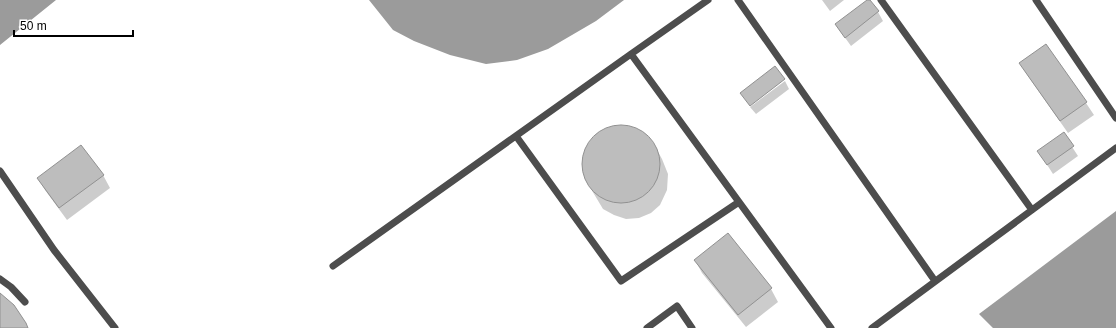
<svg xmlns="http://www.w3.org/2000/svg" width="1116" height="328" font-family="Helvetica,sans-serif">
<rect width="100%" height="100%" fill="#fff"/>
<!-- water -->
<path fill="#9b9b9b" d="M0,0H56L0,45Z
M369,0H624L596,21L548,49L517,60L486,64L450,55L414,41L393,30Z
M1116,211V328H993L979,314Z"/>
<!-- shadow -->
<path fill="#0003" d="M822,0H844L830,11Z
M868,0L878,12L883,21L851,46L836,25Z
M1046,45L1086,103L1094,115L1068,133L1028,76L1020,63Z
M785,81L789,89L756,114L750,107Z
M627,126L642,132L653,143L662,159L668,174L667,190L660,205L651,213L639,218L626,219L614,215L603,209L585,179L582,163L586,147L596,134L610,127Z
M1063,133L1078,156L1053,174L1044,160Z
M103,175L110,188L67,220L45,190L38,178Z
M728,234L771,289L778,302L746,327L702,273L695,260Z"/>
<!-- building -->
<path fill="#bdbdbd" stroke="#919191" d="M867,0H870L879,11L845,38L835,24Z
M1046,44L1087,102L1060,121L1019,63Z
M775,66L785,79L750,106L740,93Z
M582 164a39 39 0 1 1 78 0a39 39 0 1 1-78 0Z
M1064,132L1074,146L1047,165L1037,151Z
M81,145L104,175L59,208L37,178Z
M728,233L772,288L738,315L694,260Z
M0,293L14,305L26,323L28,328H0Z"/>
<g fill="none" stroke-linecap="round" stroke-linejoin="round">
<!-- minor -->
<path stroke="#4d4d4d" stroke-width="7" d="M708,0L631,54L831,328
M738,0L935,281
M881,0L1032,210
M1036,0L1116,118
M516,136L621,281L739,202
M0,171L54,250L115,328
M333,266L631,54
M0,279L11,287L25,302
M647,328L677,306L692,328
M872,328L1116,148"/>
</g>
<!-- scale -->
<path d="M14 30v6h119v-6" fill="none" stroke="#000000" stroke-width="2"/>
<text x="20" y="30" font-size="12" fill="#000000" stroke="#ffffff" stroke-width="3" paint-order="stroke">50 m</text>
</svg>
